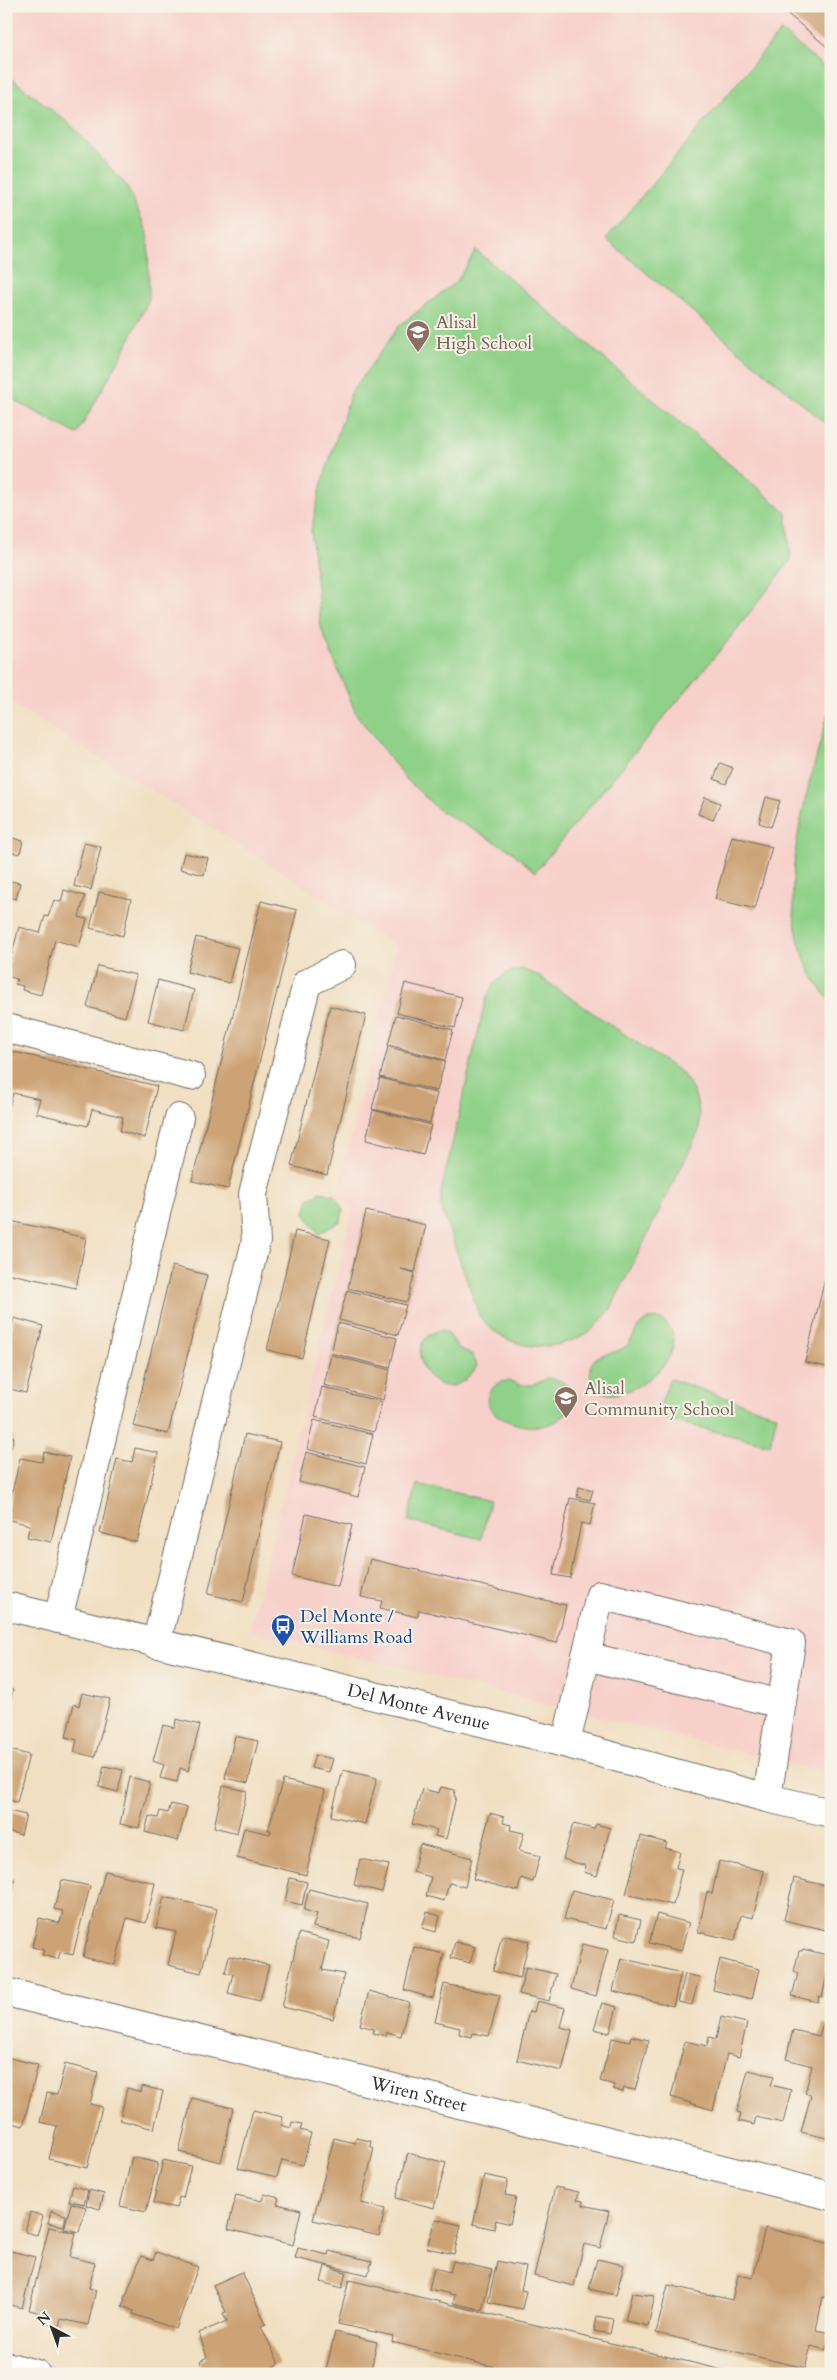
<svg xmlns="http://www.w3.org/2000/svg" width="837" height="2380" font-family="Cardo,serif">
<rect width="100%" height="100%" fill="#f7f3e8"/>
<filter id="ink" filterUnits="userSpaceOnUse"><feTurbulence type="fractalNoise" baseFrequency=".02" numOctaves="2"/><feDisplacementMap in="SourceGraphic" scale="10" xChannelSelector="R" yChannelSelector="G"/><feConvolveMatrix kernelMatrix="1 2 1 2 8 2 1 2 1" color-interpolation-filters="sRGB"/></filter>
<filter id="wash" filterUnits="userSpaceOnUse"><feTurbulence type="fractalNoise" baseFrequency=".0096" numOctaves="4" result="noise"/><feDisplacementMap in="SourceGraphic" scale="20" xChannelSelector="R" yChannelSelector="G"/><feGaussianBlur stdDeviation="1.12" result="paint"/><feColorMatrix in="noise" values="0 0 0 0 0 0 0 0 0 0 0 0 0 0 0 0 0 1.4 0 .05"/><feComposite in="paint" operator="in"/></filter>
<g filter="url(#wash)">
<rect width="100%" height="100%" fill="#f1dfc2"/>
<!-- built -->
<path fill="#f7d0ca" d="M6,6H831V1774L250,1631L353,1207L337,1196L396,947L262,859L6,700Z"/>
<!-- green -->
<path fill="#90d189" stroke="#5e7e5a" d="M781,31L831,73V428L606,239Z
M6,74L71,125L126,185L148,233L149,299L123,353L77,434L6,396Z
M476,250L786,512L791,560L726,643L535,872L510,850L440,811L405,778L356,714L321,628L311,530L321,486L351,393L400,325L457,281Z
M831,702V857L828,877L831,917V1002C758,918 808,796 831,702Z
M521,969L537,975L682,1073C697,1094 700,1105 699,1131L610,1310C604,1316 598,1325 592,1330C555,1355 507,1352 480,1317L441,1207V1192L485,1002C492,983 501,973 521,969Z
M321,1192L335,1195L343,1210L341,1221L319,1234L305,1213L309,1199Z
M649,1319C658,1318 663,1319 669,1327C691,1356 631,1401 605,1393C598,1391 594,1385 591,1380C586,1347 611,1359 626,1346C637,1336 633,1326 649,1319Z
M441,1330L448,1333L458,1348L473,1355L477,1366C440,1423 392,1341 441,1330Z
M547,1378C561,1379 569,1383 573,1397C563,1454 457,1416 496,1385C509,1375 516,1387 529,1385C535,1385 542,1381 547,1378Z
M670,1379L777,1415L770,1445L656,1417Z
M417,1484L490,1501L481,1539L408,1521Z"/>
<g id="blocks">
<!-- building -->
<path fill="#cca376" d="M778,6H831V50Z
M720,763L733,768L726,784L714,779Z
M705,797L720,803L713,820L698,814Z
M766,797L780,801L771,827L759,823Z
M6,836L23,841L20,854L6,851Z
M732,836L772,847L755,909L715,899Z
M84,843L101,847L91,890L74,886Z
M184,853L208,858L204,875L180,869Z
M6,880L20,883L16,899L6,896Z
M64,890L85,896L79,917L87,919L79,947L55,940L41,995L22,990L23,986L15,984L17,979L6,976L19,927L40,933L45,916L48,917L54,900L61,902Z
M99,892L131,899L123,936L90,928Z
M261,901L297,910L228,1189L192,1181Z
M196,937L238,948L229,983L187,972Z
M98,966L136,975L125,1017L87,1007Z
M158,980L194,990L184,1030L148,1021Z
M405,983L462,997L455,1028L397,1013Z
M330,1006L366,1015L327,1175L291,1166Z
M396,1015L453,1030L445,1060L388,1045Z
M388,1047L445,1061L437,1091L380,1077Z
M6,1050L157,1086L145,1138L120,1131L123,1117L92,1109L88,1126L36,1113L40,1099L13,1093L9,1107H6Z
M380,1078L437,1093L430,1123L372,1109Z
M373,1110L431,1125L423,1155L366,1140Z
M366,1211L426,1225L415,1272L401,1269L415,1273L407,1302L348,1288Z
M6,1220L86,1238L76,1288L6,1273Z
M295,1231L330,1239L302,1358L267,1350Z
M829,1262L831,1263V1368L805,1362Z
M172,1266L207,1275L168,1434L133,1426Z
M347,1290L406,1305L398,1335L339,1320Z
M14,1318L43,1326L26,1393L6,1388V1350Z
M338,1323L397,1338L390,1368L331,1353Z
M331,1355L390,1370L383,1400L324,1385Z
M322,1387L382,1402L374,1432L315,1417Z
M314,1420L373,1434L366,1464L307,1449Z
M245,1434L280,1442L243,1602L208,1594Z
M6,1435L14,1437L9,1455H6Z
M135,1448L158,1453L137,1542L100,1533L117,1459L132,1462Z
M44,1452L70,1457L51,1542L27,1537L30,1525L6,1519L20,1458L42,1462Z
M306,1452L365,1467L358,1497L299,1482Z
M579,1487L593,1490L590,1500L577,1497Z
M570,1498L595,1503L590,1525L581,1523L570,1578L553,1575Z
M306,1514L352,1525L338,1587L292,1576Z
M370,1559L566,1605L557,1643L419,1610L417,1617L380,1608L382,1601L361,1597Z
M6,1688L13,1690L7,1716H6Z
M82,1693L110,1699L95,1757L74,1752L77,1740L66,1737L74,1704L79,1706Z
M176,1719L200,1725L188,1771L180,1768L177,1782L160,1778L164,1765L153,1761L163,1725L175,1728Z
M235,1736L258,1741L248,1783L225,1778Z
M6,1749L29,1755L17,1802L6,1799Z
M315,1755L333,1759L329,1772L311,1768Z
M104,1766L123,1770L118,1792L99,1787Z
M343,1770L377,1778L365,1824L331,1816Z
M130,1777L150,1782L139,1828L120,1824Z
M283,1780L325,1790L306,1875L237,1858L244,1828L270,1834L271,1830H268Z
M223,1786L247,1791L237,1833L214,1827Z
M441,1787L455,1790L454,1796L456,1797L446,1839L435,1836L437,1830L412,1824L422,1789L439,1793Z
M171,1804L187,1808L178,1841L145,1832L149,1816L158,1818L160,1811L168,1813Z
M8,1811L26,1815L21,1835L6,1831Z
M490,1813L504,1817L503,1823L511,1825L510,1830L524,1833L519,1851L540,1856L533,1882L521,1878L518,1891L473,1879Z
M573,1824L594,1829L596,1824L610,1828L597,1876L584,1872L586,1866L563,1859Z
M641,1836L667,1843L665,1848L680,1852L676,1868L682,1869L673,1905L626,1894Z
M420,1844L472,1858L465,1887L449,1883L444,1901L426,1896L431,1877L413,1872Z
M360,1859L389,1865L382,1892L354,1885Z
M719,1861L764,1871L753,1918L741,1915L735,1940L698,1932L707,1892L712,1894Z
M105,1871L155,1883L146,1923L127,1918L115,1965L83,1957Z
M6,1877L14,1879L7,1906H6Z
M290,1878L307,1882L302,1905L285,1901Z
M794,1878L831,1887V1910L826,1930L784,1920Z
M62,1880L90,1886L73,1955L60,1952L58,1959L42,1955L44,1950L32,1947L39,1918L60,1923L63,1911L54,1909Z
M309,1889L368,1904L360,1938L313,1927L317,1914L304,1910Z
M572,1890L614,1900L606,1929L564,1919Z
M164,1897L217,1909L201,1973L168,1965L176,1932L156,1928Z
M427,1912L440,1916L436,1932L422,1928Z
M657,1914L689,1923L681,1951L649,1943Z
M619,1915L641,1920L636,1941L615,1936Z
M299,1933L329,1941L322,1970L344,1974L333,2019L282,2007Z
M502,1935L529,1941L520,1978L493,1971Z
M455,1942L475,1947L470,1963L451,1958Z
M582,1944L608,1950L596,1996L571,1989Z
M414,1947L444,1954L433,1998L404,1990Z
M803,1949L831,1956L822,1997L819,1996L818,2002L792,1996L798,1973L794,1971L799,1951H802Z
M229,1956L269,1965L260,2001L228,1993L233,1974L225,1972Z
M621,1958L681,1973L673,2006L613,1991Z
M720,1959L759,1969L752,1999L713,1990Z
M526,1967L556,1974L549,2001L519,1994Z
M685,1974L699,1977L692,2005L678,2002Z
M444,1984L500,1995L489,2036L473,2033L472,2037L459,2034L460,2028L435,2022Z
M369,1991L409,2002L401,2036L387,2032L386,2036L373,2033L374,2029L360,2025Z
M537,2001L565,2008L560,2027L572,2030L562,2071L517,2060L529,2011L534,2012Z
M602,2003L617,2007L610,2033L594,2029Z
M721,2017L747,2023L739,2057L727,2054L713,2110L671,2097L685,2041L707,2046L709,2037L716,2039Z
M823,2024L831,2026V2139L801,2132L811,2095L805,2093L812,2066L786,2059L793,2030L819,2036Z
M631,2036L649,2040L635,2090L624,2088L623,2092L613,2089L614,2085L600,2081L612,2038L629,2042Z
M6,2057L38,2065L23,2126L6,2121Z
M65,2064L98,2072L90,2104L102,2107L87,2168L49,2159L57,2126L40,2122L47,2093L57,2095Z
M748,2070L774,2076L771,2085L791,2090L783,2123L756,2117L754,2125L739,2121L741,2113L737,2112Z
M142,2086L163,2091L154,2129L120,2120L127,2088L141,2092Z
M192,2098L233,2108L221,2162L179,2152Z
M253,2110L283,2117L281,2125L291,2128L292,2122L302,2124L300,2130L311,2133L303,2165L282,2160L277,2177L238,2168Z
M334,2138L355,2143L356,2138L371,2141L370,2146L374,2148L361,2203L385,2209L379,2236L313,2220Z
M408,2153L446,2163L434,2208L396,2198Z
M132,2157L158,2163L146,2212L120,2206Z
M163,2160L191,2166L183,2198L179,2197L176,2208L153,2203Z
M484,2175L508,2180L505,2195L516,2197L510,2224L496,2220L494,2229L473,2224Z
M73,2186L88,2190L84,2204L69,2201Z
M555,2187L579,2192L577,2200L583,2201V2205L609,2211L600,2248L584,2244L574,2286L534,2276Z
M89,2190L104,2194L100,2209L86,2205Z
M264,2194L279,2198L277,2204L301,2210L293,2245L228,2229L236,2195L262,2201Z
M71,2203L86,2207L79,2232L64,2229Z
M51,2211L66,2215L64,2226L48,2223Z
M30,2212L43,2216L37,2235L25,2232Z
M435,2219L461,2225L454,2254L427,2248Z
M49,2227L76,2233L70,2257L95,2263L89,2288L96,2290L88,2325L61,2319L59,2326L48,2324L49,2315L29,2310Z
M765,2228L831,2244V2299L823,2297L816,2330L830,2333L826,2350L811,2346L805,2368L656,2333L668,2285L732,2300L738,2275L753,2278Z
M298,2248L328,2255L329,2251L372,2261L368,2275L295,2258Z
M6,2250L35,2257L22,2308L6,2304Z
M156,2252L198,2267L176,2329L133,2314L134,2311L122,2306L141,2256L153,2260Z
M597,2259L624,2265L616,2295L589,2289Z
M453,2261L492,2270L482,2310L453,2303L455,2295L429,2289L434,2268L450,2272Z
M497,2261L526,2267L521,2290L526,2291L522,2309L488,2302Z
M325,2266L346,2272L342,2288L321,2282Z
M242,2272L266,2324L261,2326L279,2364L257,2374H205L200,2361L207,2357L199,2333L227,2321L223,2313L226,2312L213,2285Z
M349,2280L735,2373V2374H523L392,2342L393,2336L338,2324Z
M632,2293L655,2296L648,2326L625,2321Z
M597,2316L613,2319L610,2334L594,2331Z
M335,2332L377,2342L370,2374H325Z"/>
</g>
</g>
<g filter="url(#ink)">
<use href="#blocks" fill-opacity="0" stroke="#706a60" stroke-width="1"/>
<g fill="none" stroke-linecap="round" stroke-linejoin="round">
<!-- minor casing -->
<g stroke="#706a60" stroke-width="30">
<g id="minor">
<path d="M6,1028L191,1076"/>
<path id="s1" d="M6,1606L534,1735L767,1798L831,1813"/>
<path d="M58,1619L179,1118"/>
<path d="M156,1644L256,1241L253,1194L307,983L342,965"/>
<path d="M586,1656L781,1704"/>
<path d="M566,1743L600,1595L791,1643L767,1798"/>
<path id="s2" d="M6,1992L831,2196"/>
<path d="M6,2366L36,2374"/>
</g>
</g>
<!-- minor -->
<use href="#minor" stroke="#fff" stroke-width="28"/>
</g>
</g>
<!-- icons -->
<defs>
<g id="school-pin" transform="scale(1.25)"><path d="M0 17L-7.5 6A9.5 9.5 0 1 1 7.5 6Z" fill="#8d6e63" stroke="#f7f3e8"/><path d="M0-5L7-2L0 1L-7-2ZM-4 1L0 2.5L4 1V4Q0 6-4 4Z" fill="#fff"/></g>
<g id="bus-pin" transform="scale(1.25)"><path d="M0 17L-7.5 6A9.5 9.5 0 1 1 7.5 6Z" fill="#1a4fb4" stroke="#f7f3e8"/><path d="M-5-6H5V4H4V6H2V4H-2V6H-4V4H-5ZM-3.5-4V0h7V-4ZM-3.5 1.2v1.5H-2V1.2ZM2 1.2v1.5H3.5V1.2Z" fill="#fff"/></g>
</defs>
<g fill-rule="evenodd">
<use href="#school-pin" x="418" y="332"/>
<use href="#school-pin" x="566" y="1398"/>
<use href="#bus-pin" x="283" y="1626"/>
</g>
<g text-anchor="middle" stroke-width="4" stroke-linejoin="round" paint-order="stroke">
<!-- education labels -->
<g font-size="18" fill="#785e54" stroke="#f7f3e8" text-anchor="start">
<text x="436" y="328">Alisal<tspan x="436" dy="21">High School</tspan></text>
<text x="584" y="1394">Alisal<tspan x="584" dy="21">Community School</tspan></text>
</g>
<!-- transit labels -->
<g font-size="18" fill="#164399" stroke="#f7f3e8" text-anchor="start">
<text x="300" y="1622">Del Monte /<tspan x="300" dy="21">Williams Road</tspan></text>
</g>
<!-- street labels -->
<g font-size="18" fill="#2b2b2b" stroke="#f7f3e8">
<text dy="6" stroke="none"><textPath href="#s1" startOffset="425">Del Monte Avenue</textPath></text>
<text dy="6" stroke="none"><textPath href="#s2" startOffset="425">Wiren Street</textPath></text>
</g>
</g>
<!-- margin -->
<rect width="837" height="2380" fill="none" stroke="#f7f3e8" stroke-width="25"/>
<!-- north arrow -->
<g transform="translate(52 2328) rotate(319)" stroke="#f7f3e8" stroke-width="4" paint-order="stroke">
<path d="M0-4L9 19L0 12L-9 19Z" fill="#2b2b2b"/>
<text y="-8" font-size="14" font-weight="bold" text-anchor="middle" fill="#2b2b2b">N</text>
</g>
</svg>
